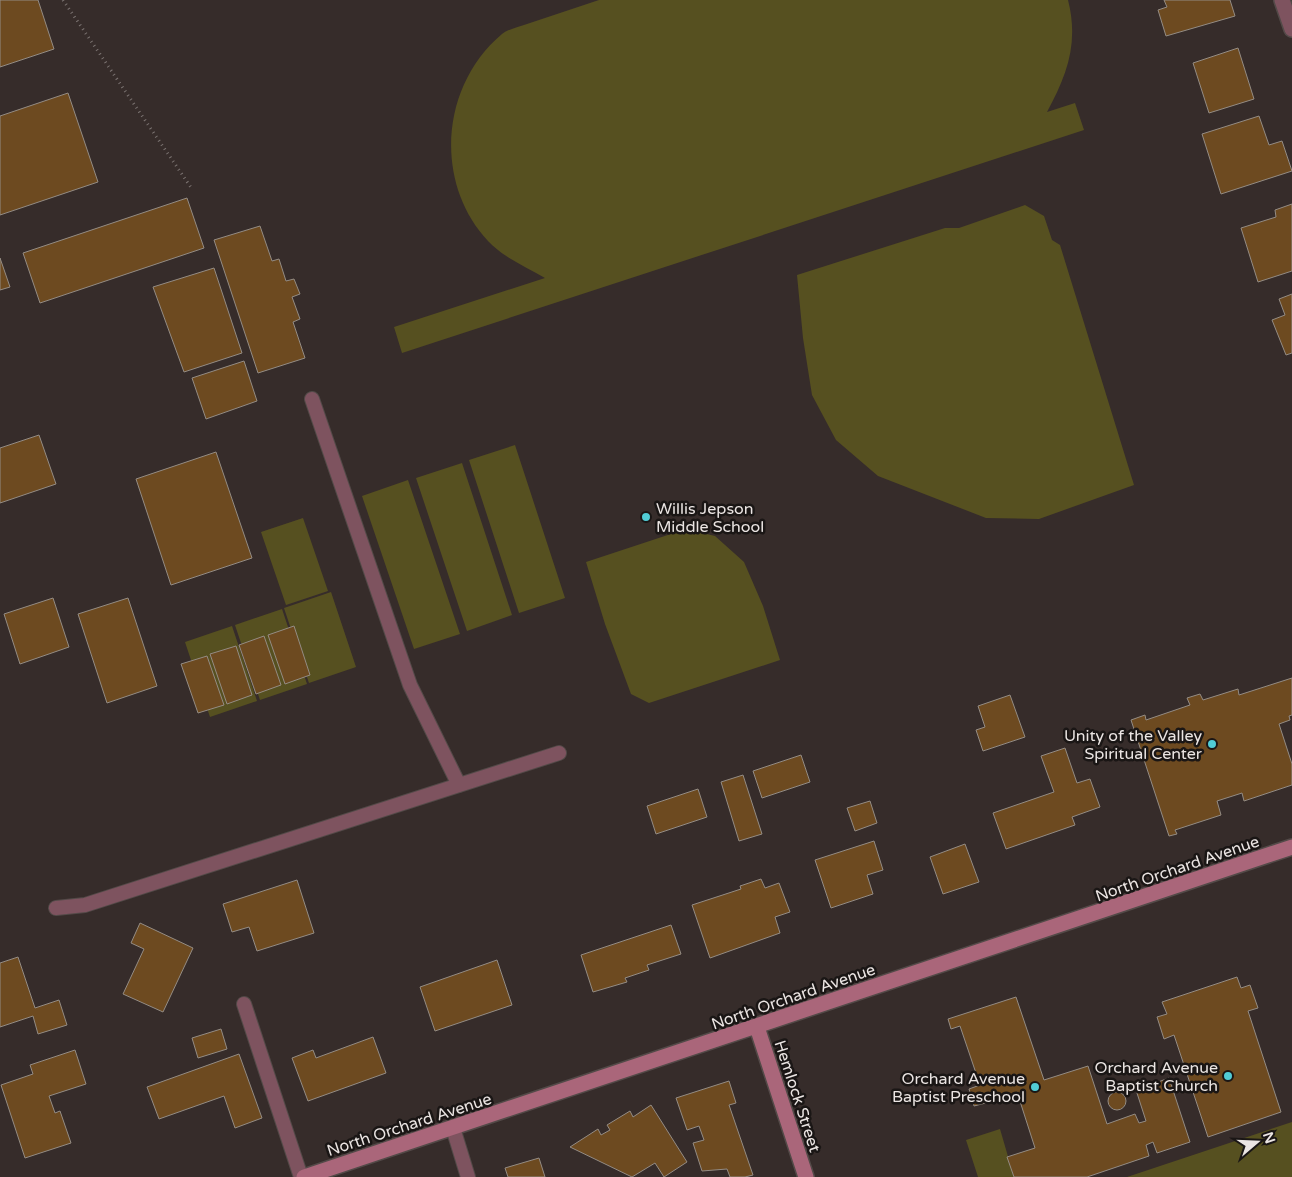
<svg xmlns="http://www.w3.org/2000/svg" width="1292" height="1177" font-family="'Varela Round',sans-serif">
<rect width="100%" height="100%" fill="#362c2a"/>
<!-- green -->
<path fill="#565020" d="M599,0H1068C1079,43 1067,75 1047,112L1075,103L1084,130L402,353L394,327L545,278C525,266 504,258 488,241C433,182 441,85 502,34C508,29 519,27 527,24C551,16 575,8 599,0Z
M1025,205L1044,216L1052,240L1060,245L1134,485L1039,519L986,518L878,476L836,440L812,395L803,338L797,275L945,228H959Z
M515,445L565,598L519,613L469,460Z
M462,463L512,615L467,631L416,478Z
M408,480L460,634L414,649L362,496Z
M303,518L328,591L286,605L261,532Z
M686,529L715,536L744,562L763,606L780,660L649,703L631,694L605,624L586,562Z
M331,592L356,667L309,683L284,608Z
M282,609L307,684L260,700L235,625Z
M232,626L257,701L210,717L185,642Z
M1292,1122V1177H1127Z
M1000,1129L1014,1177H978L966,1140Z"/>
<!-- building -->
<path fill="#6d4a20" stroke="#948c84" d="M0,0H38L54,49L0,67Z
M1164,0H1230L1235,16L1166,36L1158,10L1167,7Z
M1238,48L1254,99L1209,113L1193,63Z
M68,93L98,182L0,215V116Z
M1259,116L1269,145L1282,141L1292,171L1221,194L1202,134Z
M187,198L204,248L40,303L23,253Z
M1292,204V271L1258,282L1241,228L1276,217L1275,210Z
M260,226L272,261L279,259L286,281L294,279L300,294L292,297L300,319L293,322L305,358L258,373L214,240Z
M0,258L10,287L0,290Z
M214,268L242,353L184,372L153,287Z
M1292,294V353L1286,355L1272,320L1285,315L1279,299Z
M244,361L257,401L206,419L192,378Z
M39,435L56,484L0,503V448Z
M216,452L252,558L171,585L136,479Z
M53,598L69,647L20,664L4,614Z
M128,598L157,686L107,703L78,614Z
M294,626L310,675L285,684L268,635Z
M264,636L281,685L256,694L239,645Z
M236,646L252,695L227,704L210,654Z
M207,656L224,705L198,713L181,664Z
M1292,678V715L1289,716L1290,720L1279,724L1292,764V785L1244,801L1242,793L1217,801L1221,815L1175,830L1177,834L1169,836L1131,720L1145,715L1146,720L1190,705L1187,698L1200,694L1203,700L1238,689L1239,695Z
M1010,695L1025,737L983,751L976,730L985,727L978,706Z
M1065,748L1077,783L1090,779L1100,807L1072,817L1075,825L1006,849L993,813L1054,792L1041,756Z
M801,755L810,782L762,798L753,771Z
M743,775L762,834L739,841L721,782Z
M698,789L707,817L656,834L647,806Z
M870,801L877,823L855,831L847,808Z
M874,841L883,870L867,875L873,894L831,908L815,860Z
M965,844L979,882L943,894L930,857Z
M761,879L765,888L779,883L790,912L775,917L780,933L710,958L692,905L741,889L740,886Z
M297,880L314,933L257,951L249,927L232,932L223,904Z
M140,923L193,948L163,1012L123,994L144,949L131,943Z
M671,925L681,954L647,965L649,970L625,978L627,982L593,992L581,955Z
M18,957L35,1008L59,1000L67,1025L38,1034L33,1016L0,1027V963Z
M497,960L512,1005L435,1031L420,987Z
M1237,977L1241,988L1250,985L1258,1008L1248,1011L1281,1112L1208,1137L1174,1035L1164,1039L1157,1017L1167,1014L1162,1002Z
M1016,997L1044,1080L1088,1066L1107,1124L1135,1114L1139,1123L1146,1121L1136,1090L1169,1078L1190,1142L1157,1153L1153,1142L1146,1145L1149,1156L1087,1177H1014L1007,1157L1035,1148L1018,1095H1019L1018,1092L1009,1097L974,1106L969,1089L980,1085L960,1026L951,1029L948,1019Z
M221,1029L227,1049L198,1058L192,1038Z
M373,1037L386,1073L308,1101L292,1058L313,1050L316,1058Z
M75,1050L86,1084L49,1096L55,1113L60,1111L71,1143L25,1158L1,1085L33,1074L30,1065Z
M239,1054L262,1118L235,1128L224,1096L159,1119L147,1087Z
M729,1081L736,1103L729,1105L753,1175L745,1177H730L727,1169L702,1171L693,1143L704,1140L699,1126L687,1130L676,1098Z
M1108 1101a9 9 0 1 1 18 0a9 9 0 1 1-18 0Z
M651,1105L687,1162L664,1177L655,1163L632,1177L570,1147L598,1129L601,1135L610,1130L607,1125L630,1111L633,1117Z
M539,1158L545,1177H508L505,1168Z"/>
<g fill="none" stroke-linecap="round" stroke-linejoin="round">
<!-- lane casing -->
<g stroke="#534a48" stroke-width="16">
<path id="lane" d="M312,399L410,685L459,785
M56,908L85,905L559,753
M244,1004L301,1177
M453,1128L468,1177"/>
</g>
<!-- street casing -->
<g stroke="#534a48" stroke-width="18">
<path id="street" d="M1282,0L1292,29"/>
</g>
<!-- secondary casing -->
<g stroke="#534a48" stroke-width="18">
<path id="secondary" d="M757,1027L806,1177
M304,1177L1292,847"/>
</g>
<!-- path -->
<path stroke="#7c7472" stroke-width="3" stroke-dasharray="1 4" stroke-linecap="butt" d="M63,0L192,189"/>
<!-- lane -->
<use href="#lane" stroke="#7e535f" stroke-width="14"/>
<!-- street -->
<use href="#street" stroke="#7e535f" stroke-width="15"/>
<!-- secondary -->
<use href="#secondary" stroke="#aa667a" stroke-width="15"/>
</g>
<!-- markers -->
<g fill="#51ccd5" stroke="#1a1615" stroke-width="2">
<circle cx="646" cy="517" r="5"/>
<circle cx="1212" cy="744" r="5"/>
<circle cx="1228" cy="1076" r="5"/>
<circle cx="1035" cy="1087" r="5"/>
</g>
<g text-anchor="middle" stroke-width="5" stroke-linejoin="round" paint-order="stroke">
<!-- poi labels -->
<g font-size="16" fill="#ebe5e3" stroke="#1a1615" text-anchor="end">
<text x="656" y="514" text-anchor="start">Willis Jepson<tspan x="656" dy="18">Middle School</tspan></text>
<text x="1202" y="741">Unity of the Valley<tspan x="1202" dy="18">Spiritual Center</tspan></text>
<text x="1218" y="1073">Orchard Avenue<tspan x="1218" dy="18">Baptist Church</tspan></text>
<text x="1025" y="1084">Orchard Avenue<tspan x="1025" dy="18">Baptist Preschool</tspan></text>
</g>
<!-- street labels -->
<g font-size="16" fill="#ebe5e3" stroke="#1a1615">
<text transform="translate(1177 868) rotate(-19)" y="6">North Orchard Avenue</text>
<text transform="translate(793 996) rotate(-19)" y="6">North Orchard Avenue</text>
<text transform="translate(798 1096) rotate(72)" y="6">Hemlock Street</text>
<text transform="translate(409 1124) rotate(-18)" y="6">North Orchard Avenue</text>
</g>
</g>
<!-- north arrow -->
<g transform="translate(1257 1142) rotate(71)" stroke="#1a1615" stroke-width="4" paint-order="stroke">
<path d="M0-4L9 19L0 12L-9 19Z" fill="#ebe5e3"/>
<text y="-8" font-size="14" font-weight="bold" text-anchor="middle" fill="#ebe5e3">N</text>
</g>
</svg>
